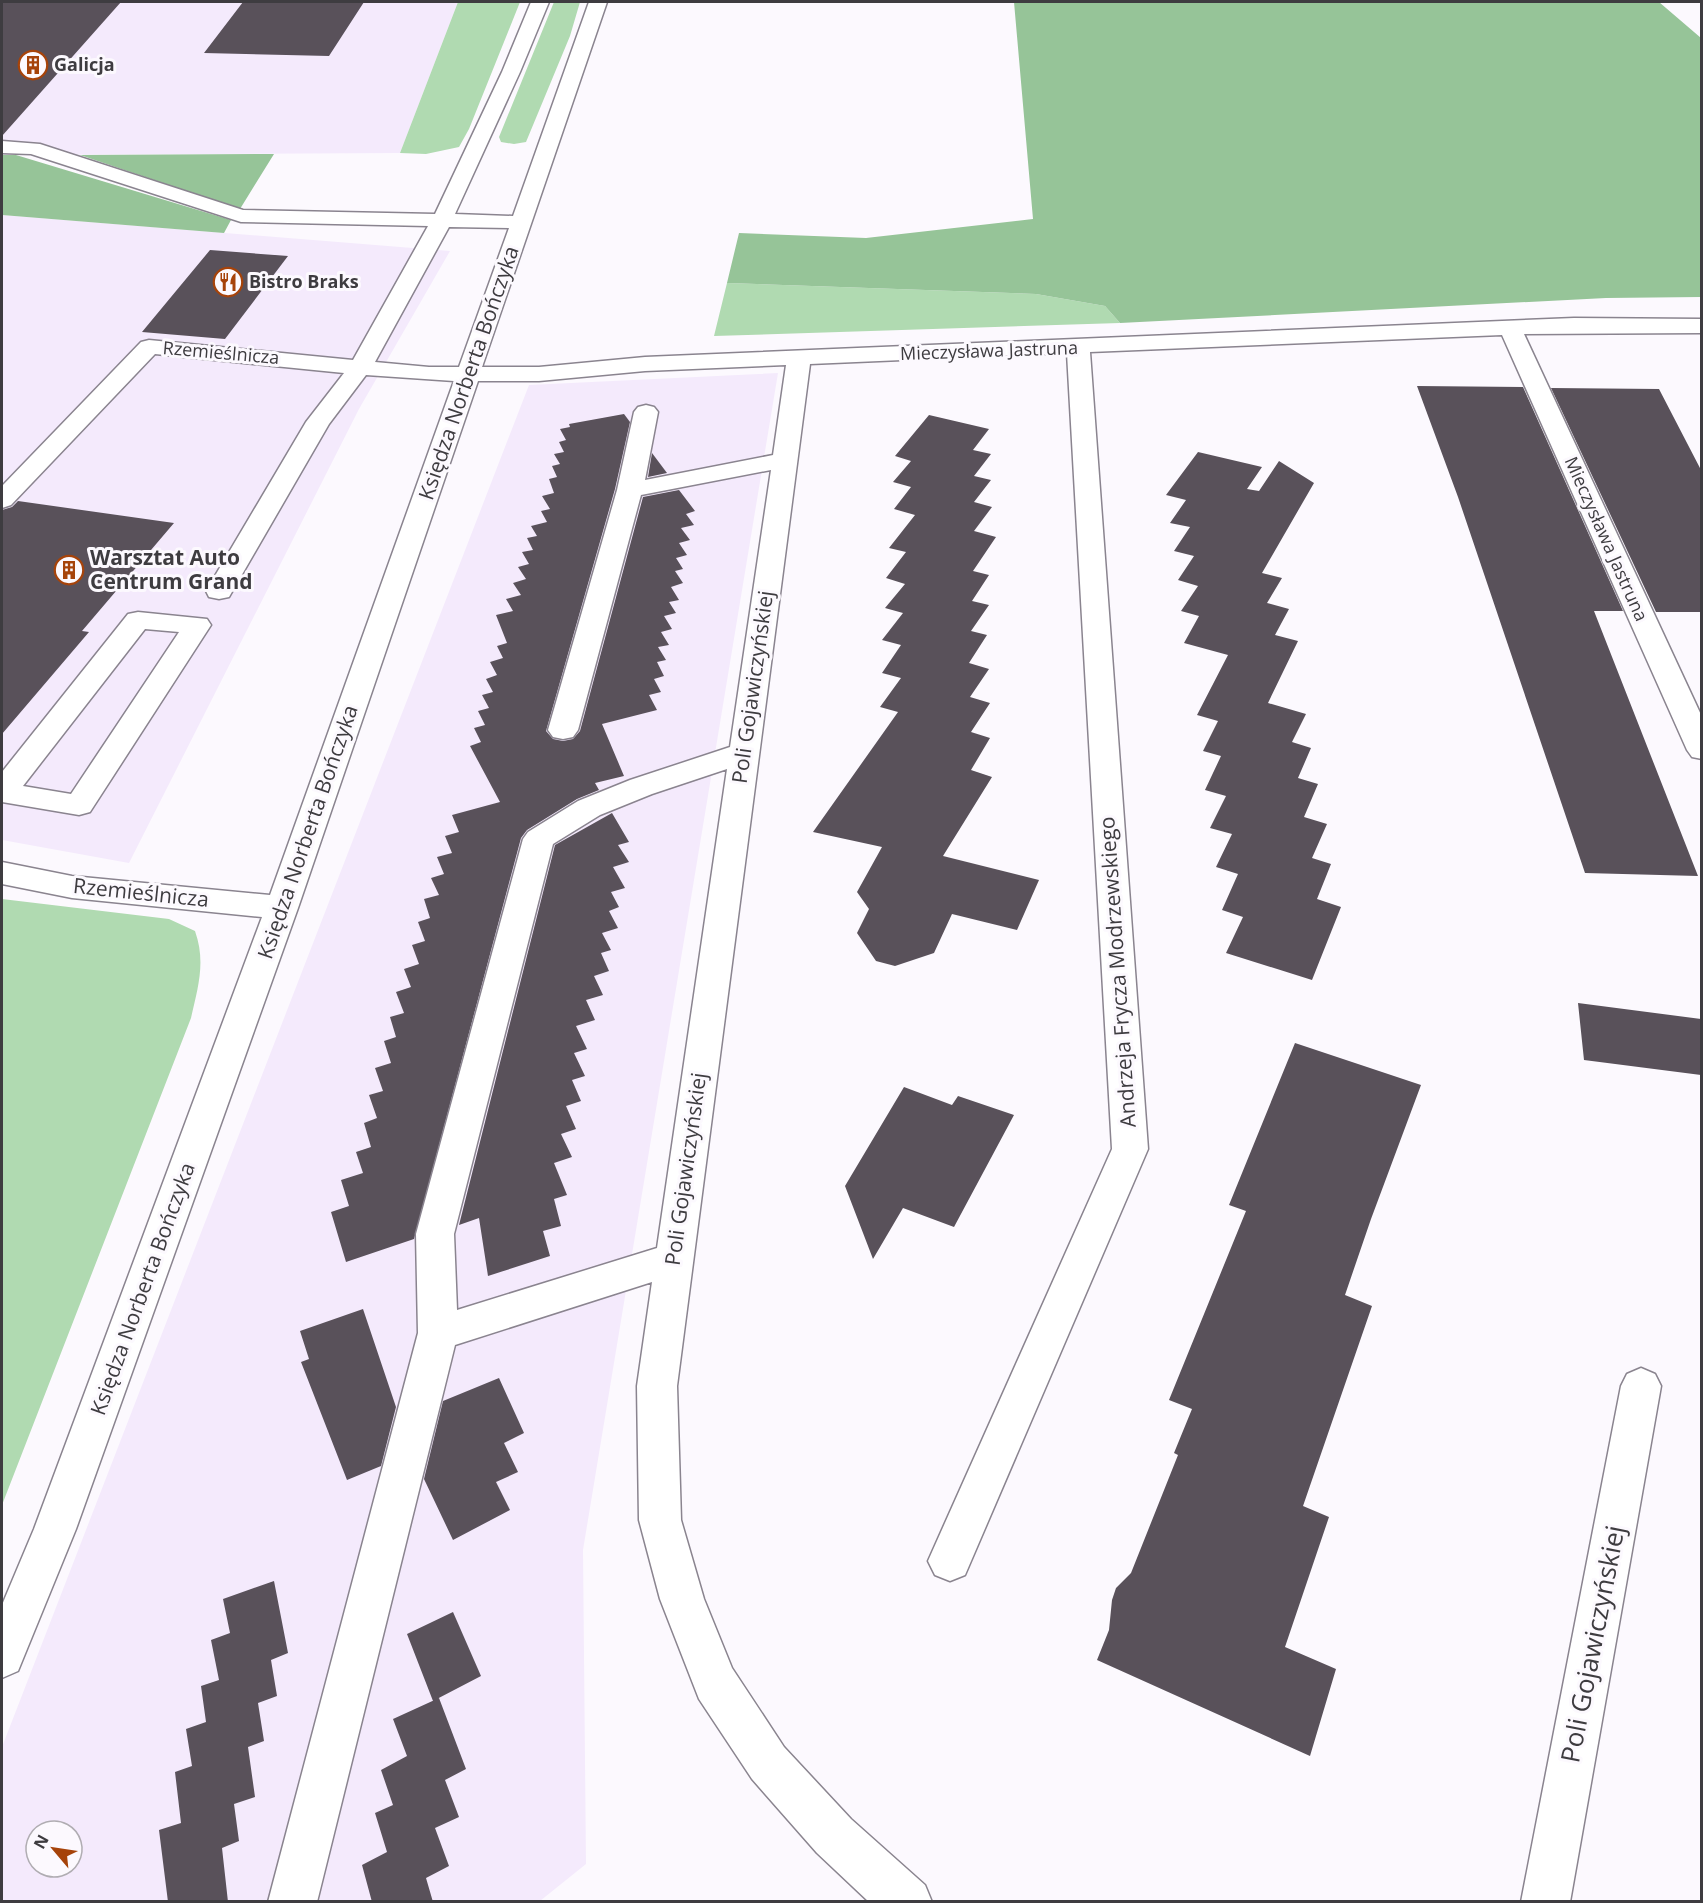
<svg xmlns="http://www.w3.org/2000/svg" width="1703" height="1903" font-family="'Open Sans',sans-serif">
<rect width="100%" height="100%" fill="#fcf9fe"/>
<!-- built -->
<path fill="#f4eafc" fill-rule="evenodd" d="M2,2H458L400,153L16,155H2Z
M2,215L450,251L359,409L129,863L2,840Z
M778,373L583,1550L586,1864L540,1901H2V1747L529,385ZM36,1831H72V1867H36Z"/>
<!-- green -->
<path fill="#b0dab1" d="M458,2H520L469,129L459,147L426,154L400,153Z
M554,2H580L570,36L526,142L514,144L501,142L499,137Z
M727,283L1036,294L1105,306L1120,323L714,336Z
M2,899L169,919L195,931C206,962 198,987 191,1018L2,1505Z"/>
<!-- forest -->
<path fill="#96c498" d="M1014,2H1659L1701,38V297L1606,298L1120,323L1105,306L1036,294L727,283L739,233L866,238L1033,219Z
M274,154L240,209L80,155Z
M2,155H16L231,220L224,233L2,215Z"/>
<!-- building -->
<path fill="#59515a" d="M2,2H121L2,136Z
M243,2H364L329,56L204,53Z
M210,250L288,256L225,339L142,332Z
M1417,386L1523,387L1623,611H1594L1698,876L1585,873L1458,497Z
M1551,388L1659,389L1701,470V612H1656Z
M624,414L630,422L615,489L546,731L553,739L563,741L573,739L580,731L643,497L679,490L695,511L686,514L694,525L681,528L690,540L679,543L687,555L676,558L683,569L675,571L683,583L671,587L679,600L669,602L676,613L664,616L672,629L661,632L669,645L658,647L666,660L657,662L664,676L654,679L661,692L649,695L657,710L602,724L624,776L595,783L599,790L577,799L527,830L521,838L414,1239L346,1262L331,1212L349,1206L341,1180L363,1173L356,1152L371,1147L364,1123L377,1118L369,1095L383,1091L375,1068L391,1063L384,1041L396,1037L390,1017L404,1013L396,992L411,987L404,969L419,964L412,945L425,941L418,922L430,918L424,899L439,895L431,878L444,874L437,857L452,853L445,836L459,832L452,815L500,802L470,746L481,742L474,728L485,725L478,711L489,708L482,695L493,692L486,679L497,675L490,662L503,658L497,646L507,643L496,615L513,611L506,599L521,595L513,583L526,579L518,567L529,564L522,552L533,550L527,538L537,536L531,526L547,522L541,511L550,509L542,496L554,493L549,479L557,477L552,466L560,464L554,454L564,452L559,442L566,440L560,429L570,427L569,424Z
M929,415L989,429L973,450L991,454L974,476L991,480L974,502L992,507L974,531L996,537L973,571L989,575L972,601L989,605L971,631L987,635L969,663L989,669L970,697L990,703L971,732L990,738L971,770L992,777L943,856L1039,880L1017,930L952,914L934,953L895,966L876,961L857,933L869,909L857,892L882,847L813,832L898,712L880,707L901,678L882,673L901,645L882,640L903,613L885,608L905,584L886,578L906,552L889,548L915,515L894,509L911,487L893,482L911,461L895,456Z
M1198,452L1262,467L1247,489L1259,491L1279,461L1314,483L1262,573L1282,578L1267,603L1289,609L1275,635L1298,641L1268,703L1306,714L1292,742L1311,748L1298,778L1318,784L1304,817L1327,824L1312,858L1331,864L1317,899L1341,907L1312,980L1226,953L1243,917L1222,910L1238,874L1216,867L1232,834L1210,828L1226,796L1205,790L1221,756L1203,751L1218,721L1197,715L1228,655L1184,643L1199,616L1181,611L1198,586L1178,580L1194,556L1174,551L1190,527L1170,523L1186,500L1166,495Z
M652,453L667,473L648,477Z
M18,501L174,523L82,631L89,632L2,734V510L12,507Z
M612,813L629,842L618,845L629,862L613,867L625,888L611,892L619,907L609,911L618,928L602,933L611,950L601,953L609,971L594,976L603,995L586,1000L595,1020L576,1026L587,1049L574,1053L585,1076L572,1080L581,1101L566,1106L576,1129L561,1134L572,1157L554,1163L567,1195L554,1199L561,1226L543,1231L550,1256L488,1276L479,1218L459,1225L555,845Z
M1578,1003L1701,1019V1075L1584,1060Z
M1295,1043L1421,1085L1371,1219L1345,1295L1372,1306L1303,1506L1329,1517L1285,1647L1336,1669L1310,1756L1097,1660L1109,1630L1112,1600L1116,1588L1131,1573L1178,1455L1174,1453L1192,1409L1169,1400L1246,1211L1229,1205Z
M904,1087L952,1105L958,1096L1014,1115L954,1227L903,1208L873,1259L845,1186Z
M363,1309L396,1407L381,1466L347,1480L301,1362L309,1359L300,1331Z
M499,1378L524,1433L504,1443L518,1472L496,1482L510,1510L453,1540L424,1479L443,1401Z
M274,1581L288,1653L271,1660L277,1696L258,1703L264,1741L248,1747L255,1797L234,1804L239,1841L222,1848L228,1902H168L159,1830L181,1823L175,1772L192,1766L186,1729L206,1722L201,1686L219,1680L211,1640L230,1633L223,1599Z
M453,1612L481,1676L433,1701L407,1634Z
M439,1698L466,1769L445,1780L459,1817L435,1828L449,1866L426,1878L433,1902H372L362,1865L387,1852L375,1813L393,1805L381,1770L407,1756L393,1719Z"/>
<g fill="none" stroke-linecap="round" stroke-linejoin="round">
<!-- minor casing -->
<g stroke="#8a848f" stroke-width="3">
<path id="minor" d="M531,2H549L520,72L455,214L513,216L589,2H607L482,367H539L645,357L1574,318L1702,319V333L1524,334L1702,717V759L1692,757L1687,750L1502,335L1090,352L1148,1149L965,1575L950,1581L935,1575L928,1561L1112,1149L1067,353L810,364L677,1386L681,1520L704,1599L732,1668L784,1747L851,1819L925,1885L932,1902H869L817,1853L752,1779L699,1699L660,1599L639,1520L637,1386L652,1282L455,1345L317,1902H268L418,1333L416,1234L523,839L528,832L578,801L630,780L730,747L771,470L641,495L578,730L573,737L563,739L553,737L548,730L617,490L634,412L638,407L646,405L654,407L658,412L645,480L773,455L786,365L645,371L539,381H478L298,908L76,1529L18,1671L2,1678V1605L34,1529L262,917L72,898L2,884V862L72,876L270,895L454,381L366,375L329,424L229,597L219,599L209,597L206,591L306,422L344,373L155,354L11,505L2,508V486L141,342L149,340L353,360L428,226L241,222L31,154L2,153V141L40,144L243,210L435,214L502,72ZM449,227L509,228L459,367H429L375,362ZM727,769L657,1248L457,1310L454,1234L553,844L600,815L652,794Z
M138,612L207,619L211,625L90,812L79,815L2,802V772L128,614ZM145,629L179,632L71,794L23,786Z
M1641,1368L1655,1374L1661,1386L1570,1902H1521L1621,1386L1627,1374Z"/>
</g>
<!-- minor -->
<use href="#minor" fill="#fff" fill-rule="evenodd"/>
</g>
<!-- icons -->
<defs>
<g id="building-ring" transform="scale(1.5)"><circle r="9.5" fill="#fcf9fe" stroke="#a6430a" stroke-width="1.5"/><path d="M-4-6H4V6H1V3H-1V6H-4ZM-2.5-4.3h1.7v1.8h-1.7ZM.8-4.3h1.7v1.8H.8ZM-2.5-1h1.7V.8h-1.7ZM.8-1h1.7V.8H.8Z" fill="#a6430a"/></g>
<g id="restaurant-ring" transform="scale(1.5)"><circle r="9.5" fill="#fcf9fe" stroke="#a6430a" stroke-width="1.5"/><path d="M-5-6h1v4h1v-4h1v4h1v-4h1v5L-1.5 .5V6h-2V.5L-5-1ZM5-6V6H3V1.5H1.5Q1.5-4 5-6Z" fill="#a6430a"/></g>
</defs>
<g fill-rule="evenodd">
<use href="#building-ring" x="33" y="65"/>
<use href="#restaurant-ring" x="228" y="282"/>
<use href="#building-ring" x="69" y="570"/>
</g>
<g text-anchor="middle" stroke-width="6" stroke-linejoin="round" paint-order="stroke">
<!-- far-poi labels -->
<g font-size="18" font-weight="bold" fill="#3e3c40" stroke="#fcf9fe" text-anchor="start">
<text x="54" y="71">Galicja</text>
<text x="249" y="288">Bistro Braks</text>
</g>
<!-- far-street labels -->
<g font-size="18" fill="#3e3c40" stroke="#fcf9fe">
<text transform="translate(989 351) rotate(-2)" y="6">Mieczysława Jastruna</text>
<text transform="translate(221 353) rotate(5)" y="6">Rzemieślnicza</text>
<text transform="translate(1606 539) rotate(66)" y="6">Mieczysława Jastruna</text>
</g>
<!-- street labels -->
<g font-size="21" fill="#3e3c40" stroke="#fcf9fe">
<text transform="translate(469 373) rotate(-71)" y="7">Księdza Norberta Bończyka</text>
<text transform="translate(753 687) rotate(-82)" y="7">Poli Gojawiczyńskiej</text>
<text transform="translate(308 832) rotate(-71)" y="7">Księdza Norberta Bończyka</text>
<text transform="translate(141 893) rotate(6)" y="7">Rzemieślnicza</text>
<text transform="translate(1118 972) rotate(-94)" y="7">Andrzeja Frycza Modrzewskiego</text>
<text transform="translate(686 1169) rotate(-82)" y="7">Poli Gojawiczyńskiej</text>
<text transform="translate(143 1289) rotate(-70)" y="7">Księdza Norberta Bończyka</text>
</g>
<!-- poi labels -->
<g font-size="21" font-weight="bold" fill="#3e3c40" stroke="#fcf9fe" text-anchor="start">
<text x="90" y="565">Warsztat Auto<tspan x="90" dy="24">Centrum Grand</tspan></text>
</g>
<!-- near-street labels -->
<g font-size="26" fill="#3e3c40" stroke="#fcf9fe">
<text transform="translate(1593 1644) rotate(-79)" y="9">Poli Gojawiczyńskiej</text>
</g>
</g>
<!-- border -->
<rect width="1703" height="1903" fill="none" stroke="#3e3c40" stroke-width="6"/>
<!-- north arrow -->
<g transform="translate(54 1849) rotate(299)"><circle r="28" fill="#fcf9fe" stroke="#b0adb2" stroke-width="1.5"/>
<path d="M0-4.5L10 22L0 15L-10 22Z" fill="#a6430a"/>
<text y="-9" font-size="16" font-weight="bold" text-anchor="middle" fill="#3e3c40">N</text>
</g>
</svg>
